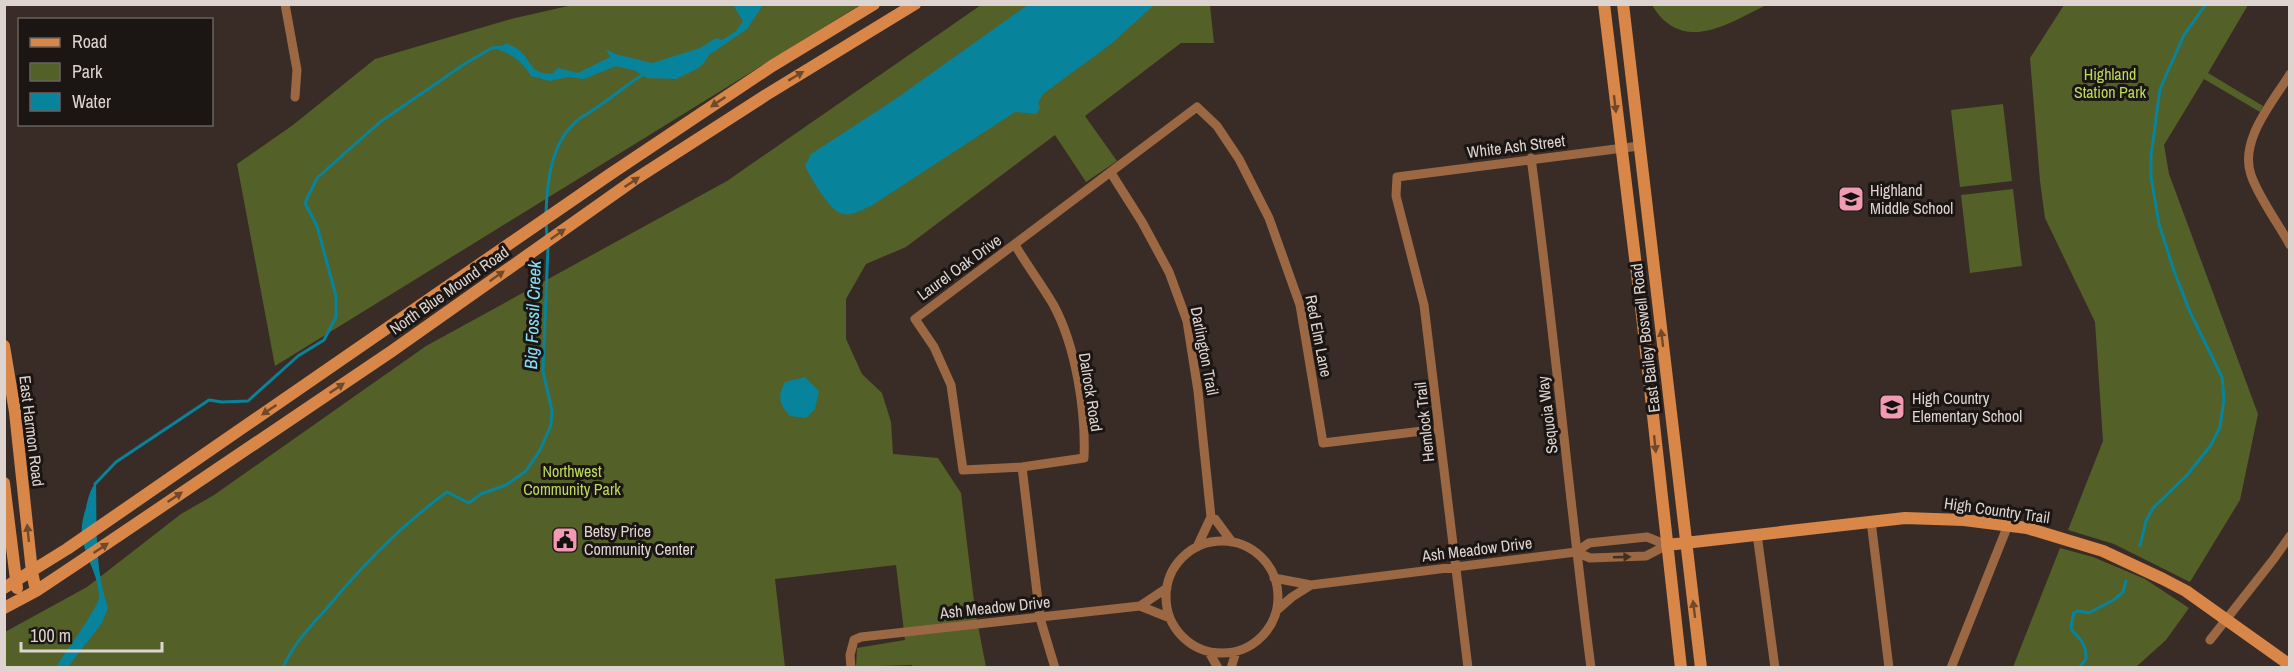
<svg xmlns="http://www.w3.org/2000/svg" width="2294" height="672" font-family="'Archivo Narrow',sans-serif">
<rect width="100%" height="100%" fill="#392c26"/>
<!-- green -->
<path fill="#536027" d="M577,4L860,5L275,366L237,164L293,125L375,59L511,19Z
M981,5H1210L1214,43H1181L1085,116L1117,161L1086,182L1055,135L906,247L866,264L846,299V339L862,374L882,393L891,422L893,454L938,458L961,493L975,610L986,667L913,668L912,665L856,667L857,648L905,640L896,565L775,579L785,667L5,668V632L87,587L181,514L214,495L426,346L727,181Z
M1652,5H1766C1728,24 1682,55 1652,5Z
M2064,5H2248L2208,73L2263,106L2260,112L2204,79L2164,145L2169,174L2258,414L2240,500L2190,582L2114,544L2068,530L2103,441L2095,322L2045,218L2040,181L2030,58Z
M2003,104L2012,181L1960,187L1951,110Z
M2013,189L2022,266L1970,273L1961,195Z
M2060,548L2093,557L2145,579L2189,608L2166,640L2136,667H2013Z"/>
<!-- water -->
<path fill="#08839c" d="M1029,4L1154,5L1111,44L1043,94L1038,103L1040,108L1036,114L1015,112L871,206C863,209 853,216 843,214C830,212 811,178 805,166L811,154L894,100Z
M733,5H763L747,29L709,55L704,63L697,69L676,79L647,78L636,71L616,66L584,79L568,77L550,81L531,76C523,63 513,54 498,50L506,43C510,45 516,47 519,50C533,62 529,73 552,74L558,68L578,73L610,57L606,49L615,54L652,63L700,48L716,38L722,40L736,31L743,21Z
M805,377L819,391L815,409L806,418L790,416C779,404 777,397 785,382Z
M96,482C97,526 94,567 108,608L102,623L68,667L55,668C63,655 99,607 99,597C99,575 84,556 82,535C81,527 83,516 86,508C88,498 90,490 96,482Z"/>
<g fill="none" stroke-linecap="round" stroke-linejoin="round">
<!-- stream -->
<path stroke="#08839c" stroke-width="3" d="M546,213C547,181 551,141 579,119C588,113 598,107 606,101C619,92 630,82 644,74
M546,223L547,237
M95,484L116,462L209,400L222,402L248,401L298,356L324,340L336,317V296L317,226L305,203L317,178L380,122L466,63L492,48L503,47
M2140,546L2146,521L2153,508L2187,475L2211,445L2220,427L2224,399L2222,377L2190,312L2174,271L2159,224L2151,177V156L2160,89L2184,35L2206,4
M283,668C293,644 310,627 327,608C363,565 401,525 447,492L469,503L481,494L506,485L526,471L540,450L551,425L552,411L543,371L548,247
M2079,668L2086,659C2086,654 2086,648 2083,644C2075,628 2067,637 2074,613L2078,611L2089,613L2115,599L2123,592L2126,581"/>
<!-- street -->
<path stroke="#9b6843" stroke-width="9" d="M285,4L297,70L295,97
M2290,74C2273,102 2239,140 2251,175C2259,198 2278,223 2290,245
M1531,158C1554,328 1569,498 1591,668
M1111,173L1142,222L1169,272L1187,321L1198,391L1211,517L1197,547
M1015,245C1027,265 1041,284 1053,304C1076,346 1086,411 1084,458L1022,467L963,470L951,385L934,347L915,319L1197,107L1217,126L1239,159L1269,218L1300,305L1323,443L1439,429
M1022,467L1040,618L1055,668
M1211,517L1215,519L1232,542
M1871,521L1889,668
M1757,534L1775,668
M1166 597a56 56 0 1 1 112 0a56 56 0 1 1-112 0Z
M1576,552L1590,558L1646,556L1667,545
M1274,578L1311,585L1576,552L1589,543L1647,537L1667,545
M1140,606L1170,618
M1277,610L1292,597L1311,585
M2210,640L2273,560L2290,536
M1209,652L1218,668
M851,668L850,655L854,640L861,637L1140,606L1167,588
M1231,668L1236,652
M1468,668L1424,305L1396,196L1397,177L1639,146
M1951,668L2008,525"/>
<!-- secondary -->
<path stroke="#d88749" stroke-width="12" d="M1604,4L1641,307L1681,668
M1623,4L1701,668
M4,346L15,412L32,572L36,591
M4,483L17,588
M1667,545L1905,518L1964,520L2027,528L2103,551L2163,579L2186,591L2290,665
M4,588L67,549L609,175L772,66L874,4
M4,608L36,591L75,565L392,351L634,180L766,95L915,4"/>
</g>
<!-- one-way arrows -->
<defs><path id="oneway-solid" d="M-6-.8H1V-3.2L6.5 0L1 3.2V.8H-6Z" transform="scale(1.5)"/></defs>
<g fill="#70492b">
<use href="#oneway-solid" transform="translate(796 76) rotate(-31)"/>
<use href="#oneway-solid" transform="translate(718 102) rotate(146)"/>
<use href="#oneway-solid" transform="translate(1615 104) rotate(83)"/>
<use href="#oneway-solid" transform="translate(632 182) rotate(-34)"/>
<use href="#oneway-solid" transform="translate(558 234) rotate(-35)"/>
<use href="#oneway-solid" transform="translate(497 276) rotate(-35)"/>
<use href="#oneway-solid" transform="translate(1662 338) rotate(-97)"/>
<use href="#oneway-solid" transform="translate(337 388) rotate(-34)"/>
<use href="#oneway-solid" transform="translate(269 410) rotate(146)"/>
<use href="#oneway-solid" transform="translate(1655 444) rotate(84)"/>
<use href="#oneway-solid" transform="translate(175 497) rotate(-34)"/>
<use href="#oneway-solid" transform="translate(28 533) rotate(-96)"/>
<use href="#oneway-solid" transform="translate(101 548) rotate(-34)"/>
<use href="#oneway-solid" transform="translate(1694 609) rotate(-97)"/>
</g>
<use fill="#412f21" href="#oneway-solid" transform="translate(1622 557) rotate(-2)"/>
<!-- icons -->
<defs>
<g id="school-square" transform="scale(1.35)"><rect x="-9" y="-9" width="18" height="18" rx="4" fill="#f19ab1" stroke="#1b1613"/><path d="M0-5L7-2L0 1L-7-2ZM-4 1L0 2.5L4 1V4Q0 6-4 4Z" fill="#111"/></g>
<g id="civic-square" transform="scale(1.35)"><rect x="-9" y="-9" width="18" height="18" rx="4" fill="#f19ab1" stroke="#1b1613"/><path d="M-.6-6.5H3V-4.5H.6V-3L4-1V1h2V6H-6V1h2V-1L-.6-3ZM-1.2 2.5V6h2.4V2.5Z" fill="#111"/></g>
</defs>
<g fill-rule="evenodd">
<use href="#school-square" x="1851" y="199"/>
<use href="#school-square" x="1892" y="407"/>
<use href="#civic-square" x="565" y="540"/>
</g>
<g text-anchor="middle" stroke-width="6" stroke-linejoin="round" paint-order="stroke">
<!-- park labels -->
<g font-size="16" fill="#bdda5c" stroke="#1b1613">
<text x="2110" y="80">Highland<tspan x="2110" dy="18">Station Park</tspan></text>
<text x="572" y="477">Northwest<tspan x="572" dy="18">Community Park</tspan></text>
</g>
<!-- street labels -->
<g font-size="16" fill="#ddd4d0" stroke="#1b1613">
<text transform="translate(1516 146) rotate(-7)" y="6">White Ash Street</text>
<text transform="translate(959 267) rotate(-36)" y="6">Laurel Oak Drive</text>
<text transform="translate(449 290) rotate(-35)" y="6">North Blue Mound Road</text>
<text transform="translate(1319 336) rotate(79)" y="6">Red Elm Lane</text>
<text transform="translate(1645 338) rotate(-97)" y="6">East Bailey Boswell Road</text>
<text transform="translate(1205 351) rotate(79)" y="6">Darlington Trail</text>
<text transform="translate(1091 392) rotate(81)" y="6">Dalrock Road</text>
<text transform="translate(1547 415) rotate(-97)" y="6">Sequoia Way</text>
<text transform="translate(1424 422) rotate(-96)" y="6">Hemlock Trail</text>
<text transform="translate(32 431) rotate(83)" y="6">East Harmon Road</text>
<text transform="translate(1997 510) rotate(8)" y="6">High Country Trail</text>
<text transform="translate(1477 549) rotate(-7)" y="6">Ash Meadow Drive</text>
<text transform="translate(995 607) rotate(-6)" y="6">Ash Meadow Drive</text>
</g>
<!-- poi labels -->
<g font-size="16" fill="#ddd4d0" stroke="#1b1613" text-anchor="start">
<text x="1870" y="196">Highland<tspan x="1870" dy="18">Middle School</tspan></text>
<text x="1912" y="404">High Country<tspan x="1912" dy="18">Elementary School</tspan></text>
<text x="584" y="537">Betsy Price<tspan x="584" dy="18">Community Center</tspan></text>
</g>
<!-- water labels -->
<g font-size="18" font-style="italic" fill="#87e1fa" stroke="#1b1613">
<text transform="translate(533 315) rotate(-88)" y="6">Big Fossil Creek</text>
</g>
</g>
<!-- border -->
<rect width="2294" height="672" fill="none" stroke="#ddd4d0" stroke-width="12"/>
<!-- legend -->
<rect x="18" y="18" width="195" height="108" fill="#1b1613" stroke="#69625f" stroke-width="1.5"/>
<rect x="30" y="38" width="30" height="9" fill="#d88749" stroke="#69625f" stroke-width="1.5"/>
<text x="72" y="48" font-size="18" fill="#ddd4d0">Road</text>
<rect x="30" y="63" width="30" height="18" fill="#536027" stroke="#69625f" stroke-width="1.5"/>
<text x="72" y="78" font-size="18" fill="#ddd4d0">Park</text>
<rect x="30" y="93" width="30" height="18" fill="#08839c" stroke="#69625f" stroke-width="1.5"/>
<text x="72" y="108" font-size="18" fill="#ddd4d0">Water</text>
<!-- scale -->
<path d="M21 642v9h141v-9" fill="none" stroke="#ddd4d0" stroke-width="3"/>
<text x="30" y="642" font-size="18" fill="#ddd4d0" stroke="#1b1613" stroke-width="4.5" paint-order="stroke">100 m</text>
</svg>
